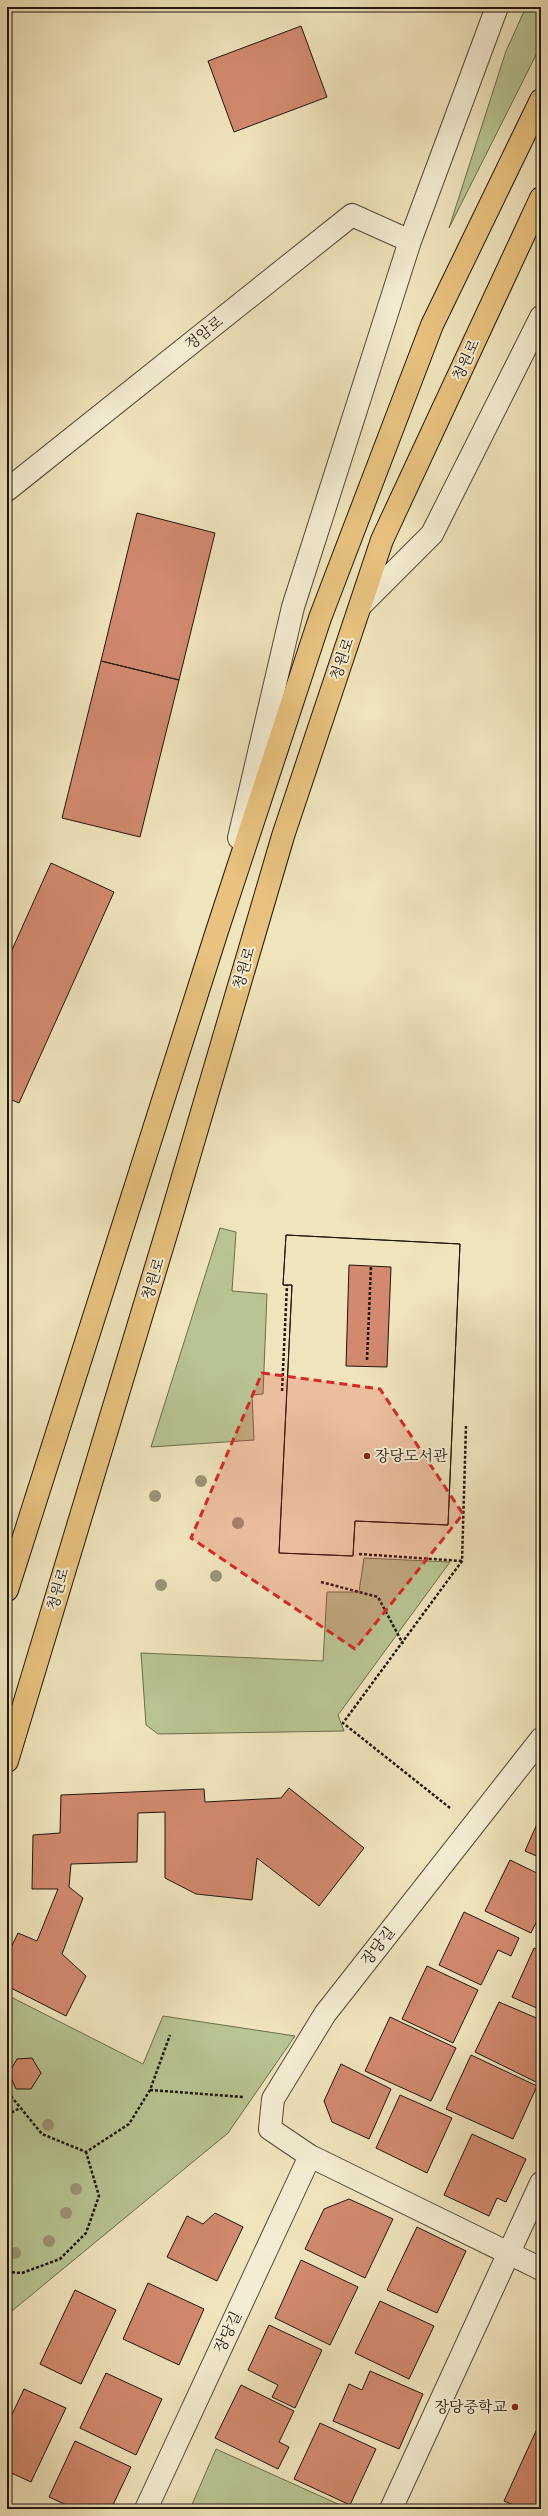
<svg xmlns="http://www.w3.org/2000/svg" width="548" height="2516" font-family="'Gentium Book Plus','Noto Serif KR',serif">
<rect width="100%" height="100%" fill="#f0e4bc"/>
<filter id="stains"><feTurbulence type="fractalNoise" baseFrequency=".005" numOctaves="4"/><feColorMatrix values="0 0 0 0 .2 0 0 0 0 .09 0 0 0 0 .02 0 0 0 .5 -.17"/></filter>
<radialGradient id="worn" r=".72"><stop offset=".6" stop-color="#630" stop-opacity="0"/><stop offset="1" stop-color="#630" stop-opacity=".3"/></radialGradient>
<!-- green -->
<path fill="#b8c492" stroke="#6c6d50" d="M526,7H541V45L449,228L506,51Z
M220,1228L236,1232L232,1291L267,1294L263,1394L252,1395L254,1440L151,1447Z
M364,1558L450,1562L338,1715L344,1731L158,1734L146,1725L141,1653L323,1661L327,1592H359Z
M7,1995L143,2064L163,2016L295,2036L228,2133L7,2315Z
M216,2449L349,2509H190Z"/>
<!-- building -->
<path fill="#d2896f" stroke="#1f160e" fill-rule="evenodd" d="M301,26L327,97L234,132L208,61Z
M137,513L215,533L179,680L101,661Z
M101,661L179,680L140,837L62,818Z
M51,863L114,892L19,1103L7,1098V961Z
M286,1235L460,1244L448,1525L355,1521L353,1556L279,1553L292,1285H283ZM349,1265L391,1267L387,1367L346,1366Z
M286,1235L460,1244L448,1525L355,1521L353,1556L279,1553L292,1285H283Z
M289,1788L364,1848L319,1906L257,1858L252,1900L196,1894L165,1878V1812L138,1813L137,1862L71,1864L69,1887L83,1898L62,1954L86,1976L66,2016L7,1986V1956L18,1933L37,1941L58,1889H32L33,1835L60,1833L61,1795L204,1789L205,1802L281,1798Z
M541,1815V1858L525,1851Z
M510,1860L541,1875V1912L531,1933L485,1911Z
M464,1912L519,1938L511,1956L498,1950L481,1985L439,1965Z
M534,1948L541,1951V2010L512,1997Z
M427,1966L478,1990L453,2043L402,2019Z
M499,2002L541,2020V2076L538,2083L475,2052Z
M390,2017L456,2048L431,2101L365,2071Z
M471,2055L537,2086L513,2139L446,2109Z
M32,2058L41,2073L31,2089H16L9,2073L17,2059Z
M341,2064L391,2089L369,2139L332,2122L324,2101Z
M400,2095L452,2118L427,2173L376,2148Z
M472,2134L526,2159L506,2202L497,2198L489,2216L444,2195Z
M349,2199L393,2219L365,2278L305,2249L324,2209Z
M215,2213L243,2227L217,2281L167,2257L187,2216L203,2224Z
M417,2227L466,2251L437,2313L387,2290Z
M301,2260L358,2287L330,2345L275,2318Z
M148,2283L204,2309L179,2365L123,2339Z
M75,2290L116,2310L81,2384L40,2364Z
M380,2301L434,2326L409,2379L355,2353Z
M269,2325L322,2350L295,2408L272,2397L278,2385L248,2370Z
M370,2371L423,2394L399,2449L333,2421L349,2384L362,2390Z
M106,2373L162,2399L136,2455L80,2428Z
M241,2385L294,2411L279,2442L289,2447L278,2469L215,2438Z
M24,2389L66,2408L31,2482L7,2471V2425Z
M541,2420V2509H522L504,2501Z
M320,2423L376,2449L350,2505L294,2479Z
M75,2441L131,2467L111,2509H75L49,2497Z"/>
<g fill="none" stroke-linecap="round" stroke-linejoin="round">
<!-- minor casing -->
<g stroke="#534a3a" stroke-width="24">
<path id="minor" d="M7,490L352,215L410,241
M361,605L432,534L541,317
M239,838L293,607L410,241L497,7
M541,1739L325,2014L273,2099L270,2129L310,2156L541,2269
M146,2509L310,2156
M391,2509L541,2183"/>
</g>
<!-- major casing -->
<g stroke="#1f160e" stroke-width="24">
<path id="major" d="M7,1590L217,931L320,618L432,325L541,100
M7,1761L170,1221L283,836L382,540L541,198"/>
</g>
<!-- path -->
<path stroke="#1f160e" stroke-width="2.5" stroke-dasharray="3 2" stroke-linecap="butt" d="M367,1360L371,1266
M282,1391L287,1285
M359,1554L462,1561
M321,1582L378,1597L403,1644
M450,1808L343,1723L462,1561L466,1426
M7,2087L10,2095L42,2134L86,2152L129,2124L150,2090L170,2035
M150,2090L243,2097
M7,2115L20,2108
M7,2272L22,2273L60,2259L86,2233L99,2196L86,2152"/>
<!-- minor -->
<use href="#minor" stroke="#f5edd3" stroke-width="22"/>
<!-- major -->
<use href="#major" stroke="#e8c27e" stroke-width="22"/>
</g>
<!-- trees -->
<g fill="#9b9476">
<circle cx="201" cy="1481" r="6"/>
<circle cx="155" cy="1496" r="6"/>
<circle cx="238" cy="1523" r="6"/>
<circle cx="216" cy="1576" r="6"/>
<circle cx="161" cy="1585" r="6"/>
<circle cx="48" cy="2125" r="6"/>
<circle cx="76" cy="2189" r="6"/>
<circle cx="66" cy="2213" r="6"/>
<circle cx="49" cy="2241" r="6"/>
<circle cx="15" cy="2253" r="6"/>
</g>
<!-- marked area -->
<path fill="#d62828" fill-opacity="0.2" stroke="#d62828" stroke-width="3" stroke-dasharray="8 5" stroke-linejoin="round" d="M262,1373L380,1389L463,1514L355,1649L191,1538Z"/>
<!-- markers -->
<g fill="#8f2418" stroke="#f5edd3" stroke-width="1.5">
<circle cx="367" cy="1456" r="4"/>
<circle cx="515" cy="2407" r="4"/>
</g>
<g text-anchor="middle" stroke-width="4" stroke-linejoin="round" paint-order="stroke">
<!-- street labels -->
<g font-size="15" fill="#1f160e" stroke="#f5edd3">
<text transform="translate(204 333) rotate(-39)" y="5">정암로</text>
<text transform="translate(466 360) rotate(-65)" y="5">청원로</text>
<text transform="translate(342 659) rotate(-71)" y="5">청원로</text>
<text transform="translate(244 968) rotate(-74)" y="5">청원로</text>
<text transform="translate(153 1279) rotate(-73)" y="5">청원로</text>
<text transform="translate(58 1589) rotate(-74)" y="5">청원로</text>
<text transform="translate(378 1946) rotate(-52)" y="5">장당길</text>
<text transform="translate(228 2332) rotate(-65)" y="5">장당길</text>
</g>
<!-- poi labels -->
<g font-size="15" fill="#1f160e" stroke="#f5edd3" text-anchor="start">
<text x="375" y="1461">장당도서관</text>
<text x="507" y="2412" text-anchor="end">장당중학교</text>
</g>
</g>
<!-- margin -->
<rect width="548" height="2516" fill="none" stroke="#f0e4bc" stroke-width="24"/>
<rect x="8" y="8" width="532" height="2500" fill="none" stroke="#1f160e" stroke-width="2"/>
<rect x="12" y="12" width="524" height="2492" fill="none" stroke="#1f160e"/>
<rect width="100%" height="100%" filter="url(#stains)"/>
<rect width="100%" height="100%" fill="url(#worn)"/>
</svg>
